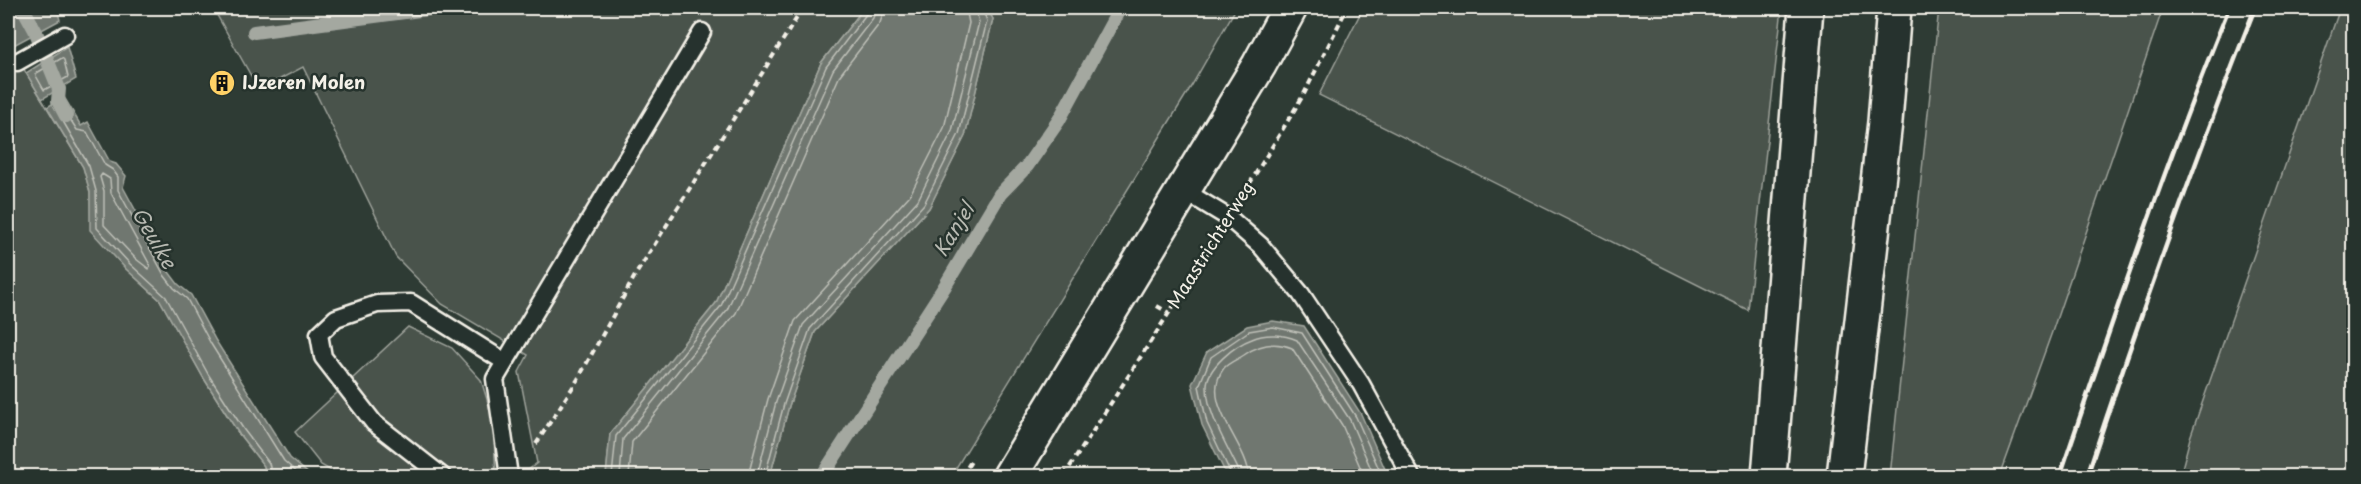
<svg xmlns="http://www.w3.org/2000/svg" width="2361" height="484" font-family="'Playpen Sans',sans-serif">
<rect width="100%" height="100%" fill="#2e3b34"/>
<filter id="ink" filterUnits="userSpaceOnUse"><feTurbulence type="fractalNoise" baseFrequency=".0167" numOctaves="2"/><feDisplacementMap in="SourceGraphic" scale="12" xChannelSelector="R" yChannelSelector="G"/><feConvolveMatrix kernelMatrix="1 2 1 2 8 2 1 2 1" color-interpolation-filters="sRGB"/></filter>
<g filter="url(#ink)">
<!-- green -->
<path fill="#48524c" stroke="#9ea29a" stroke-width="1.5" d="M213,8H864L821,63L716,303L610,434L606,476H521L537,463L519,372L528,355L442,304L396,257L303,67L259,90Z
M987,8H1236L1192,85L951,476H770L789,406L815,332L929,208L965,136L993,19Z
M1363,8H1782L1748,310L1319,95Z
M1939,8H2163L2052,332L2000,476H1890Z
M2340,8H2354L2353,476H2180L2190,438Z
M8,38L26,73L83,167L90,192L91,230L126,269L160,300L203,377L239,434L264,466L266,476H8Z
M408,327L452,348L481,380L493,419L496,476H340L321,465L295,432Z"/>
<!-- water -->
<path fill="#6f7770" stroke="#a4a8a0" stroke-width="1.5" d="M8,8H57L60,20L12,46L8,38Z
M864,8H987L993,19L965,136L929,208L815,332L789,406L770,476H606L610,434L716,303L821,63Z
M67,47L76,79L42,99L26,73Z
M64,97L81,126L88,122L110,162L116,164L126,176L123,187L169,272L178,284L191,295L216,341L290,458L311,476H266L264,466L239,434L203,377L160,300L126,269L90,230V192L83,167L47,107Z
M1273,321L1304,326L1361,414L1388,476H1227L1202,425L1192,384L1207,352L1247,326Z"/>
<g fill="none" stroke-linecap="round" stroke-linejoin="round">
<!-- shore -->
<path stroke="#bfc0b8" stroke-width="1.5" d="M62,58L64,60L68,77L44,90L35,74Z
M102,174L110,179L111,193L150,265L149,269L136,259L104,225V191L100,177Z
M272,476L269,463L244,430L208,374L166,297L130,264L97,228L96,191L89,166L57,111L59,107L63,108L77,130L87,132L105,165L113,170L118,177V190L164,275L174,288L187,299L211,344L284,461L301,476
M612,476L616,436L721,306L826,67L867,13L868,8
M620,476L623,439L727,310L833,70L873,18L876,8
M629,476L632,442L736,313L840,75L880,23L885,8
M748,476L768,399L795,321L910,195L944,128L969,23L966,8
M757,476L776,402L803,325L918,200L952,131L979,22L975,8
M765,476L784,404L810,329L924,204L959,134L987,21L982,8
M1232,476L1207,423L1199,386L1211,357L1249,331L1273,327L1302,333L1356,417L1382,476
M1240,476L1238,469C1227,445 1207,414 1207,387C1206,368 1235,345 1252,339C1265,333 1284,334 1297,340L1350,420L1374,476
M1249,476C1248,444 1198,402 1224,368C1228,363 1238,359 1244,355C1258,345 1275,341 1292,348L1342,425L1364,476"/>
<!-- stream -->
<path stroke="#a4a8a0" stroke-width="14" d="M23,8L35,30L59,89L58,101L66,116
M254,32L435,8
M822,476L945,286L1000,194L1027,166L1059,120L1120,8"/>
<!-- lane casing -->
<g stroke="#f4f1e8" stroke-width="21">
<path id="lane" d="M17,62L65,35
M1183,190L1229,218L1261,246L1301,294L1361,384L1411,476
M442,476L374,423L323,357L319,334L336,318L377,304L411,303L505,362
M509,476L495,379L702,32"/>
</g>
<!-- secondary casing -->
<g stroke="#f4f1e8" stroke-width="38">
<path id="secondary" d="M1010,476L1259,65L1290,8"/>
</g>
<!-- highway casing -->
<g stroke="#f4f1e8" stroke-width="38">
<path id="highway" d="M1769,476L1806,8
M1844,476L1885,122L1894,8"/>
</g>
<!-- path -->
<path stroke="#f4f1e8" stroke-width="4" stroke-dasharray="6 4.5" stroke-linecap="butt" d="M1244,193L1304,94L1347,8
M1157,306L1169,313
M536,444L578,379L636,274L803,8
M962,476L973,458
M1064,476L1214,243"/>
<!-- lane -->
<use href="#lane" stroke="#26332d" stroke-width="16"/>
<!-- secondary -->
<use href="#secondary" stroke="#26332d" stroke-width="33"/>
<!-- highway -->
<use href="#highway" stroke="#26332d" stroke-width="33"/>
<!-- rail -->
<path stroke="#f4f1e8" stroke-width="4.5" d="M2060,476C2113,319 2166,162 2229,8
M2087,476C2139,319 2194,162 2255,8"/>
</g>
</g>
<!-- icons -->
<defs>
<g id="building-disc" transform="scale(1.35)"><circle r="9.5" fill="#ffd166" stroke="#26332d"/><path d="M-4-6H4V6H1V3H-1V6H-4ZM-2.5-4.3h1.7v1.8h-1.7ZM.8-4.3h1.7v1.8H.8ZM-2.5-1h1.7V.8h-1.7ZM.8-1h1.7V.8H.8Z" fill="#111"/></g>
</defs>
<g fill-rule="evenodd">
<use href="#building-disc" x="222" y="83"/>
</g>
<g text-anchor="middle" stroke-width="5" stroke-linejoin="round" paint-order="stroke">
<!-- poi labels -->
<g font-size="18" font-weight="bold" fill="#f4f1e8" stroke="#26332d" text-anchor="start">
<text x="242" y="89">IJzeren Molen</text>
</g>
<!-- street labels -->
<g font-size="18" fill="#f4f1e8" stroke="#26332d">
<text transform="translate(1211 245) rotate(-58)" y="6">Maastrichterweg</text>
</g>
<!-- water labels -->
<g font-size="20" font-style="italic" fill="#b8bab2" stroke="#26332d">
<text transform="translate(954 230) rotate(-58)" y="7">Kanjel</text>
<text transform="translate(154 238) rotate(60)" y="7">Geulke</text>
</g>
</g>
<!-- margin -->
<rect width="2361" height="484" fill="none" stroke="#26332d" stroke-width="30"/>
<rect x="15" y="15" width="2331" height="454" fill="none" stroke="#f4f1e8" stroke-width="2" filter="url(#ink)"/>
</svg>
